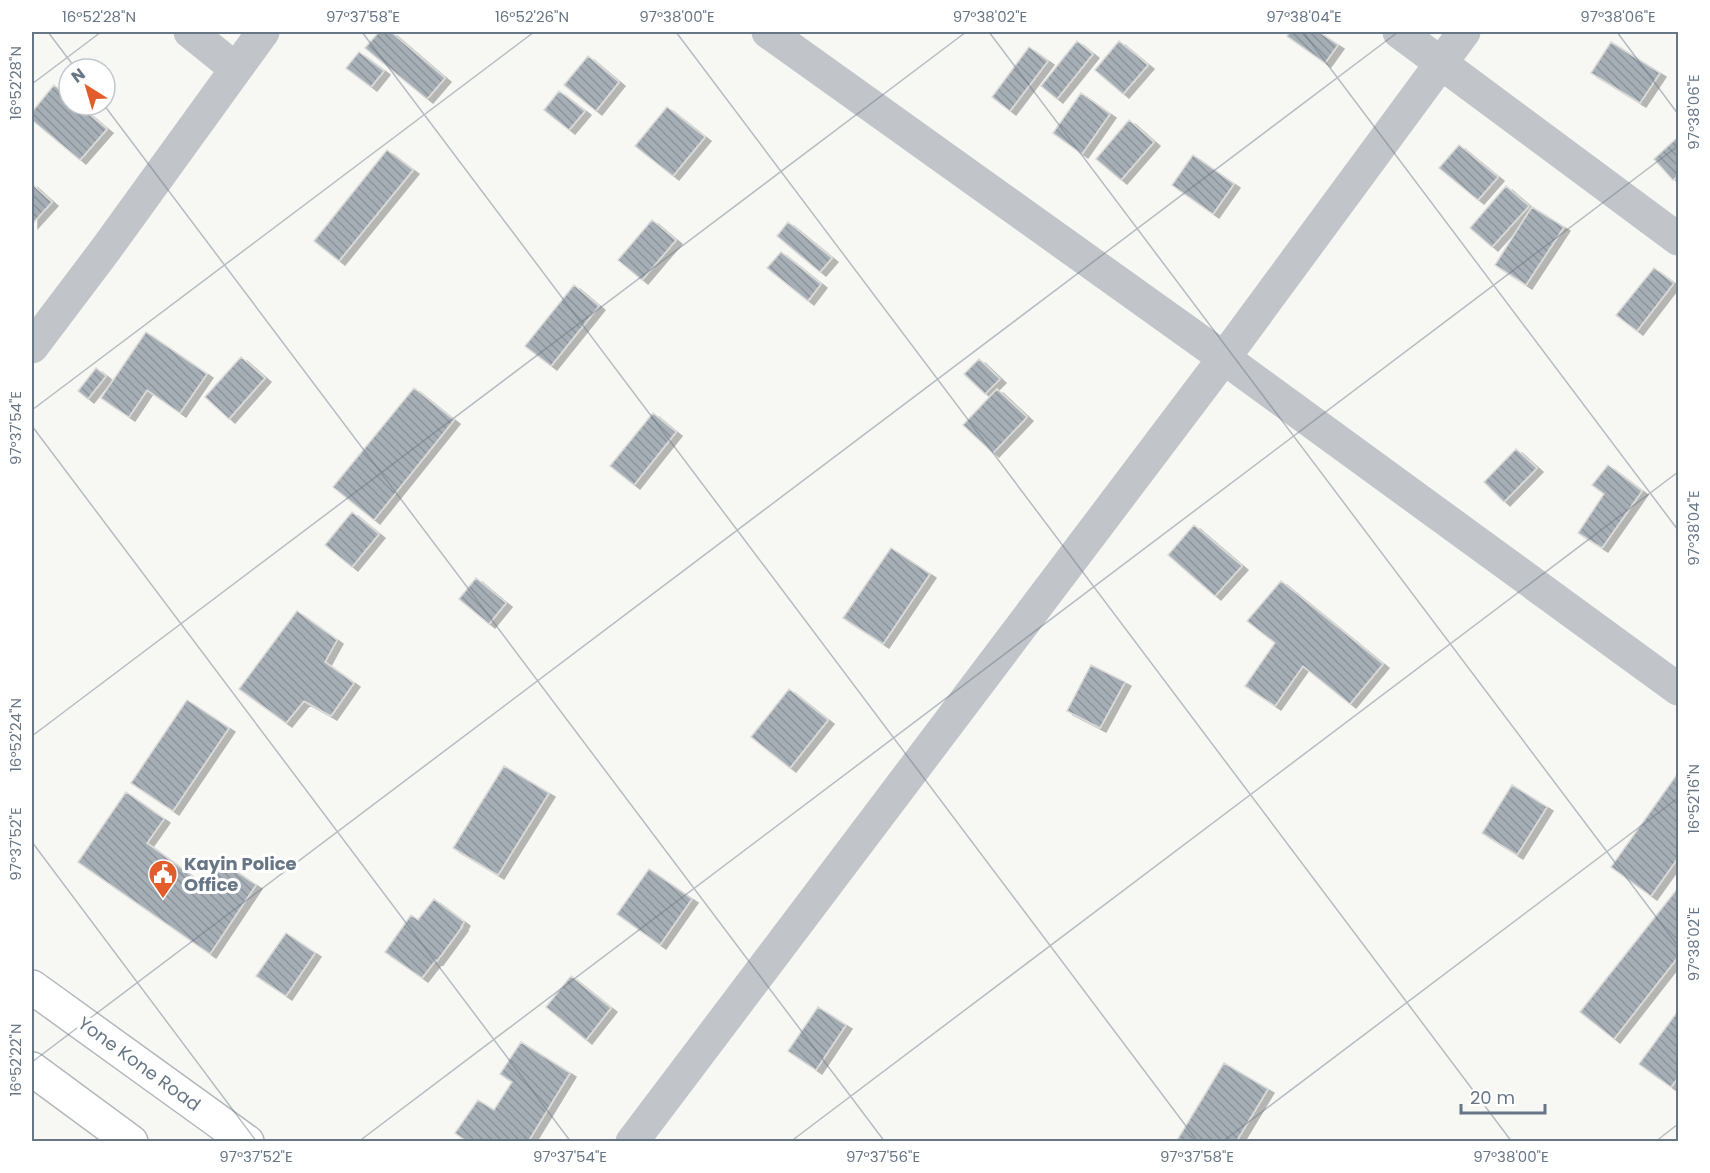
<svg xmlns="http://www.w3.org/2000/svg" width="1710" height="1173" font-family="Poppins,sans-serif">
<defs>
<pattern id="building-back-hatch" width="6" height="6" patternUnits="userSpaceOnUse" patternTransform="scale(1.5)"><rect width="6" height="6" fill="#a7afb6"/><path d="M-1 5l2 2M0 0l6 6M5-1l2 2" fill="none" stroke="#8c939a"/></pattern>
<filter id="shadow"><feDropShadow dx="6" dy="4" stdDeviation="0" flood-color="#0004"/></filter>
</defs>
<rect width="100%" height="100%" fill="#f7f7f4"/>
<!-- building -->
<path fill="url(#building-back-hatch)" stroke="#d9d9d7" stroke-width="1.5" filter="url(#shadow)" d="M379,32H391L445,78L427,99L365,48Z
M1290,32H1319L1338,45L1325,63L1287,36Z
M1077,41L1093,54L1057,99L1041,86Z
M1119,41L1148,65L1123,94L1095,70Z
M1611,42L1660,73L1640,103L1591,73Z
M1029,47L1048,61L1010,111L992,97Z
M359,52L384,71L371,87L346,68Z
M588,56L619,82L596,111L564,85Z
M54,85L69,98V105H78L107,129L80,160L32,120V112Z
M559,91L585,111L569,130L544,110Z
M1081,93L1110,114L1082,154L1053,133Z
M667,107L705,137L673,176L635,146Z
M1129,120L1154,142L1121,180L1096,159Z
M1678,137V176L1673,180L1654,159Z
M1459,145L1498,177L1478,200L1439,168Z
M387,150L413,170L339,261L314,241Z
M1193,155L1234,184L1213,214L1172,185Z
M32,184L52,202L32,224Z
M1506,186L1529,206L1492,247L1470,228Z
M1532,207L1564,227L1526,285L1495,265Z
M652,220L676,240L642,280L618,260Z
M788,222L832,258L820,272L777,236Z
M781,252L821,284L808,301L767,268Z
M1654,268L1674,283L1637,331L1616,315Z
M574,285L599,306L551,366L525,346Z
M146,332L207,374L180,413L147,390L129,417L101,398Z
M241,357L265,378L229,419L205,397Z
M979,359L1000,379L985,394L964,374Z
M96,368L106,376L88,399L78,391Z
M414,388L454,420L374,520L333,487Z
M997,389L1027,417L993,453L963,425Z
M653,413L676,432L634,485L610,466Z
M1516,449L1537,468L1504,502L1484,482Z
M1608,465L1642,491L1602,548L1578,533L1604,494L1592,485Z
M352,512L379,534L352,567L325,545Z
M1194,525L1242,566L1215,596L1168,555Z
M891,548L930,574L883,644L843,618Z
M476,578L506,603L489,624L459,599Z
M1281,581L1383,664L1350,704L1303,666L1275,706L1245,686L1275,643L1247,621Z
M297,611L337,640L325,662L354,683L331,716L304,701L286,723L239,689Z
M1091,665L1125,682L1100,728L1067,711Z
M789,689L828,720L790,768L751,737Z
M187,700L229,728L173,811L131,783Z
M504,766L549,793L498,875L453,848Z
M1678,773V858L1651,896L1611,867Z
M1512,785L1547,807L1517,855L1482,833Z
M126,792L164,819L147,843L203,884L219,860L256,885L210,954L78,862Z
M649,869L692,899L660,945L617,914Z
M1678,888V957L1614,1039L1580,1012Z
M434,899L464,922L461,927H462L437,961L436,960L422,978L385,952L411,915L418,920Z
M286,933L315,953L286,996L256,976Z
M571,976L611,1008L586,1040L546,1007Z
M818,1007L846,1025L816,1070L788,1051Z
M1678,1011V1078L1671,1087L1639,1064Z
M521,1042L570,1073L528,1142H468L455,1133L478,1100L494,1110L512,1082L500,1074Z
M1224,1063L1268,1089L1236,1142H1176Z"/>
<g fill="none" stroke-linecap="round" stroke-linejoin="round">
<!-- secondary casing -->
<g stroke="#b3b8bd" stroke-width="36">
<path id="secondary" d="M32,987L247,1142
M32,1069L131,1142"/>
</g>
<!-- street -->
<path stroke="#c1c4c8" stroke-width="33" d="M190,32L236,69
M768,32L1224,358L1678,689
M1399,32L1678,239
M32,347L106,249L263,32
M632,1142L1224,358L1464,32"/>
<!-- secondary -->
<use href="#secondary" stroke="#fff" stroke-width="33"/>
</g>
<!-- ticks -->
<path fill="none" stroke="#677685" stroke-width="1.5" stroke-opacity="0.45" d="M48,32L76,69M362,32L1198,1142M676,32L1512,1142M989,32L1678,946M1303,32L1678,530M1617,32L1678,114M32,84L101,32M104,105L885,1142M32,410L534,32M32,426L571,1142M32,736L966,32M32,842L257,1142M32,1062L1398,32M358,1142L1678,146M790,1142L1678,472M1222,1142L1678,798M1655,1142L1678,1124"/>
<!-- icons -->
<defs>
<g id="civic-pin" transform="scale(1.5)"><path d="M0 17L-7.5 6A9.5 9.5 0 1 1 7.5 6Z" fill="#e25d2a" stroke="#fff"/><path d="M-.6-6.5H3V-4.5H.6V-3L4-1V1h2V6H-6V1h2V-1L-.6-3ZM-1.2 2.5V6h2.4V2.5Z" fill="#fff"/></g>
</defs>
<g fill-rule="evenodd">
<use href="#civic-pin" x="163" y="874"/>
</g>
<g text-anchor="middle" stroke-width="6" stroke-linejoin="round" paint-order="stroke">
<!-- poi labels -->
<g font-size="18" font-weight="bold" fill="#677685" stroke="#fff" text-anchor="start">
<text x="184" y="870">Kayin Police<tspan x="184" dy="21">Office</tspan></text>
</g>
<!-- street labels -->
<g font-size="18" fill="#677685" stroke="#fff">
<text transform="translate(139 1064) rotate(36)" y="6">Yone Kone Road</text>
</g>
</g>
<!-- border -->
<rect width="1710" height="1173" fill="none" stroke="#ffffff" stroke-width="66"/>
<!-- north arrow -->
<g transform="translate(87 87) rotate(323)"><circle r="28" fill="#ffffff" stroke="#c2c8ce" stroke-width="1.5"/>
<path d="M0-4.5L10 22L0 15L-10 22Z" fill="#e25d2a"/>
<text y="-9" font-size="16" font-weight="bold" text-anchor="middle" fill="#677685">N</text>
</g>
<!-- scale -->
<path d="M1461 1104v9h84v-9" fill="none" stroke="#677685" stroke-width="3"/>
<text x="1470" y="1104" font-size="18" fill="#677685" stroke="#ffffff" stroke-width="4.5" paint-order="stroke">20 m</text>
<rect x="33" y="33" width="1644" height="1107" fill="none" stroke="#677685" stroke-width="2"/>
<g font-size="15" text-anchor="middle" fill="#677685">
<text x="99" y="22">16°52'28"N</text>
<text x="363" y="22">97°37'58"E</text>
<text x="532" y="22">16°52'26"N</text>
<text x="677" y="22">97°38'00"E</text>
<text x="990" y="22">97°38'02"E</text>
<text x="1304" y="22">97°38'04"E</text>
<text x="1618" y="22">97°38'06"E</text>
<text transform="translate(16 83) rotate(-90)" y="5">16°52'28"N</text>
<text transform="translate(1694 112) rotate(-90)" y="5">97°38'06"E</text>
<text transform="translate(16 428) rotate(-90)" y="5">97°37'54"E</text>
<text transform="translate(1694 528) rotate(-90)" y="5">97°38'04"E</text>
<text transform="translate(16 735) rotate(-90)" y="5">16°52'24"N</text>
<text transform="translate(1694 799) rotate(-90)" y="5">16°52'16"N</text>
<text transform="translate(16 844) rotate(-90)" y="5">97°37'52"E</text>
<text transform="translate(1694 944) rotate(-90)" y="5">97°38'02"E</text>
<text transform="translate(16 1060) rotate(-90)" y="5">16°52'22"N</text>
<text x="256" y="1162">97°37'52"E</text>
<text x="570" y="1162">97°37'54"E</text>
<text x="883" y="1162">97°37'56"E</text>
<text x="1197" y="1162">97°37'58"E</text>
<text x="1511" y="1162">97°38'00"E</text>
</g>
</svg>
